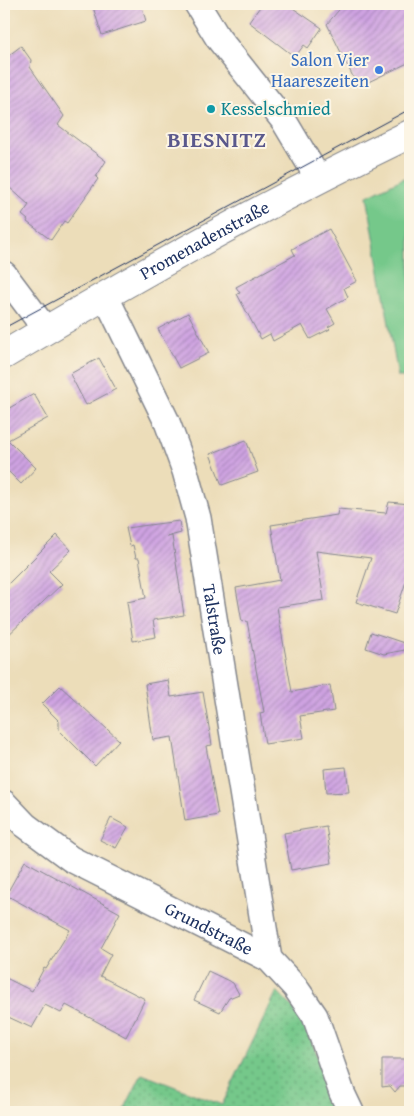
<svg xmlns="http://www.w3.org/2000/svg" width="414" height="1116" font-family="'Gentium Book Plus',serif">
<defs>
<pattern id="park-dots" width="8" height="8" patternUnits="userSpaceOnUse" patternTransform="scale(1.25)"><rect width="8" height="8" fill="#75c88a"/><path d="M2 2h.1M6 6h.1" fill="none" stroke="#5fa374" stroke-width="1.8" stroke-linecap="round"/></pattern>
<pattern id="building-hatch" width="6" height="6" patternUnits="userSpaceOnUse" patternTransform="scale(1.25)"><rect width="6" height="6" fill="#cfa3e2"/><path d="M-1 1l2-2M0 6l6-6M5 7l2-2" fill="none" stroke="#a785ba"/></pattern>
</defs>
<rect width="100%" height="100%" fill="#fcf5e5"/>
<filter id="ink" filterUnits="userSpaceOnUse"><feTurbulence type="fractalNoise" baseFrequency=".02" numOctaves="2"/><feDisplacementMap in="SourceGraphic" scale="10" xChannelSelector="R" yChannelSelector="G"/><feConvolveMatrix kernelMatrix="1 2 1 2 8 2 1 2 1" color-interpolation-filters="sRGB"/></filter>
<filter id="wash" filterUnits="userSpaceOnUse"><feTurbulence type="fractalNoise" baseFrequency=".0096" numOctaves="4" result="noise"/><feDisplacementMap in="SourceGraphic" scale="20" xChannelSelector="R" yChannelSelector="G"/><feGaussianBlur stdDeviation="1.12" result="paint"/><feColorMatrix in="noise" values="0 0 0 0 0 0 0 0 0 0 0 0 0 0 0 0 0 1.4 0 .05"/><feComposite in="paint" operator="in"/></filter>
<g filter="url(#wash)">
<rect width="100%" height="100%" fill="#ecddb9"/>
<!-- grass -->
<path fill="#75c88a" stroke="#487c74" d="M410,175V377H398L367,196Z"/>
<!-- park -->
<path fill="url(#park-dots)" stroke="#487c74" d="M277,991L301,1016L341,1112H123L142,1074L222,1105Z"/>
<g id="blocks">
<!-- building -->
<path fill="url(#building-hatch)" d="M92,4H141L146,21L102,35Z
M262,4H287L322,28L308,48L304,45L295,57L249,22Z
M344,4H410V62L358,87L327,24Z
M21,46L31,60L30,67L64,116L58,125L106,161L96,177L98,179L67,223L64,221L51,240L27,222L28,220L22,215L29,205L9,187L4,177V59Z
M329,229L357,281L344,288L348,297L327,309L335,323L328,327L330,329L310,339L302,325L273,341L270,334L261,339L237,294L240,293L236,287L295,255L292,249Z
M188,313L209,353L179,368L158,329Z
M99,358L116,389L86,405L70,374Z
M34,394L48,418L8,440L36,468L21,484L4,467V411Z
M246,440L258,472L222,485L210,454Z
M389,502L410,504V570L395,614L356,602L371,558L316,551L324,600L277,607L292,692L330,685L334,711L300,716L304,738L265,744L260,713L264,712L247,621L242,622L236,588L280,580L271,525L337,515L338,509L386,513Z
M179,521L181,533L166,537L172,536L184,615L153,620L156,637L133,641L127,602L146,598L139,558H136L133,545L130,546L126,528Z
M57,535L71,550L49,571L62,584L4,639V588Z
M371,632L410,645V649L384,654L366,648Z
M168,680L171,697L203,692L212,745L206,746L218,815L185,821L172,737L153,740L145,684Z
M60,686L119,740L95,766L59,730V721L42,704Z
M346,767L349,792L326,793L324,769Z
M111,818L128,827L116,848L100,840Z
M326,826L332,863L291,870L284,833Z
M25,861L120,913L101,948L111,954L100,976L145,999L126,1037L66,1005L61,1013L45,1005L32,1028L4,1015V977L32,991L44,968L46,969L70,930L6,895Z
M208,971L233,983L239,994L229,998L220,1012L194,1000Z
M382,1059H410V1086H400L395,1092L390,1086L382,1087Z"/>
</g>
</g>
<g filter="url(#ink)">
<use href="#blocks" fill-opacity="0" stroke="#84868c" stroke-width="1"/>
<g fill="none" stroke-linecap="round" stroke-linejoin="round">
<!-- minor casing -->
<g stroke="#84868c" stroke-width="28">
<g id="minor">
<path d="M197,4L218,38L284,121L318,178"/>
<path d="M4,274L46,330"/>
<path id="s1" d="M105,295L167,422L185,471L198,518L269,959"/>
<path id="s2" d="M4,803L25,825L71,859L269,959L295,987L315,1016L342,1093L351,1112"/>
</g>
</g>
<!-- major casing -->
<g stroke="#84868c" stroke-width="30">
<g id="major">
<path id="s3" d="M4,355C136,276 271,201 410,134"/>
</g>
</g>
<!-- minor -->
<use href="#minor" stroke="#fff" stroke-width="25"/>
<!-- major -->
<use href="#major" stroke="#fff" stroke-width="28"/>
<!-- tram -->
<path stroke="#1b2f5e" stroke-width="1" d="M4,328L410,109"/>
</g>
</g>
<!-- markers -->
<circle fill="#3f7fe0" stroke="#fcf5e5" stroke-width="2" cx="379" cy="70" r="5"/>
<circle fill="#0f9aa8" stroke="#fcf5e5" stroke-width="2" cx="211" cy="109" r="5"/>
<g text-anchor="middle" stroke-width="4" stroke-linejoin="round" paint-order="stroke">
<!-- shop labels -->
<g font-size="18" fill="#366cbe" stroke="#fcf5e5" text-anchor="end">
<text x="369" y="66">Salon Vier<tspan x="369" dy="21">Haareszeiten</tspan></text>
</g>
<!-- culture labels -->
<g font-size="18" fill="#0d838f" stroke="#fcf5e5" text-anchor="start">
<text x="221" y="115">Kesselschmied</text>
</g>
<!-- street labels -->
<g font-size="18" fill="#1b2f5e" stroke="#fcf5e5">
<text dy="6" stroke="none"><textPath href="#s3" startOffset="231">Promenadenstraße</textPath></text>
<text dy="6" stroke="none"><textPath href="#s1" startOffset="345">Talstraße</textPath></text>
<text dy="6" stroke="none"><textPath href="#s2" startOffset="242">Grundstraße</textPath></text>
</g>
<!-- district labels -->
<g font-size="22" font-weight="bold" letter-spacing="1" fill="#5a588c" stroke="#fcf5e5">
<text x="217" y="147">BIESNITZ</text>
</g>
</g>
<!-- margin -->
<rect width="414" height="1116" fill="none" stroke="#fcf5e5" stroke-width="20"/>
</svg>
